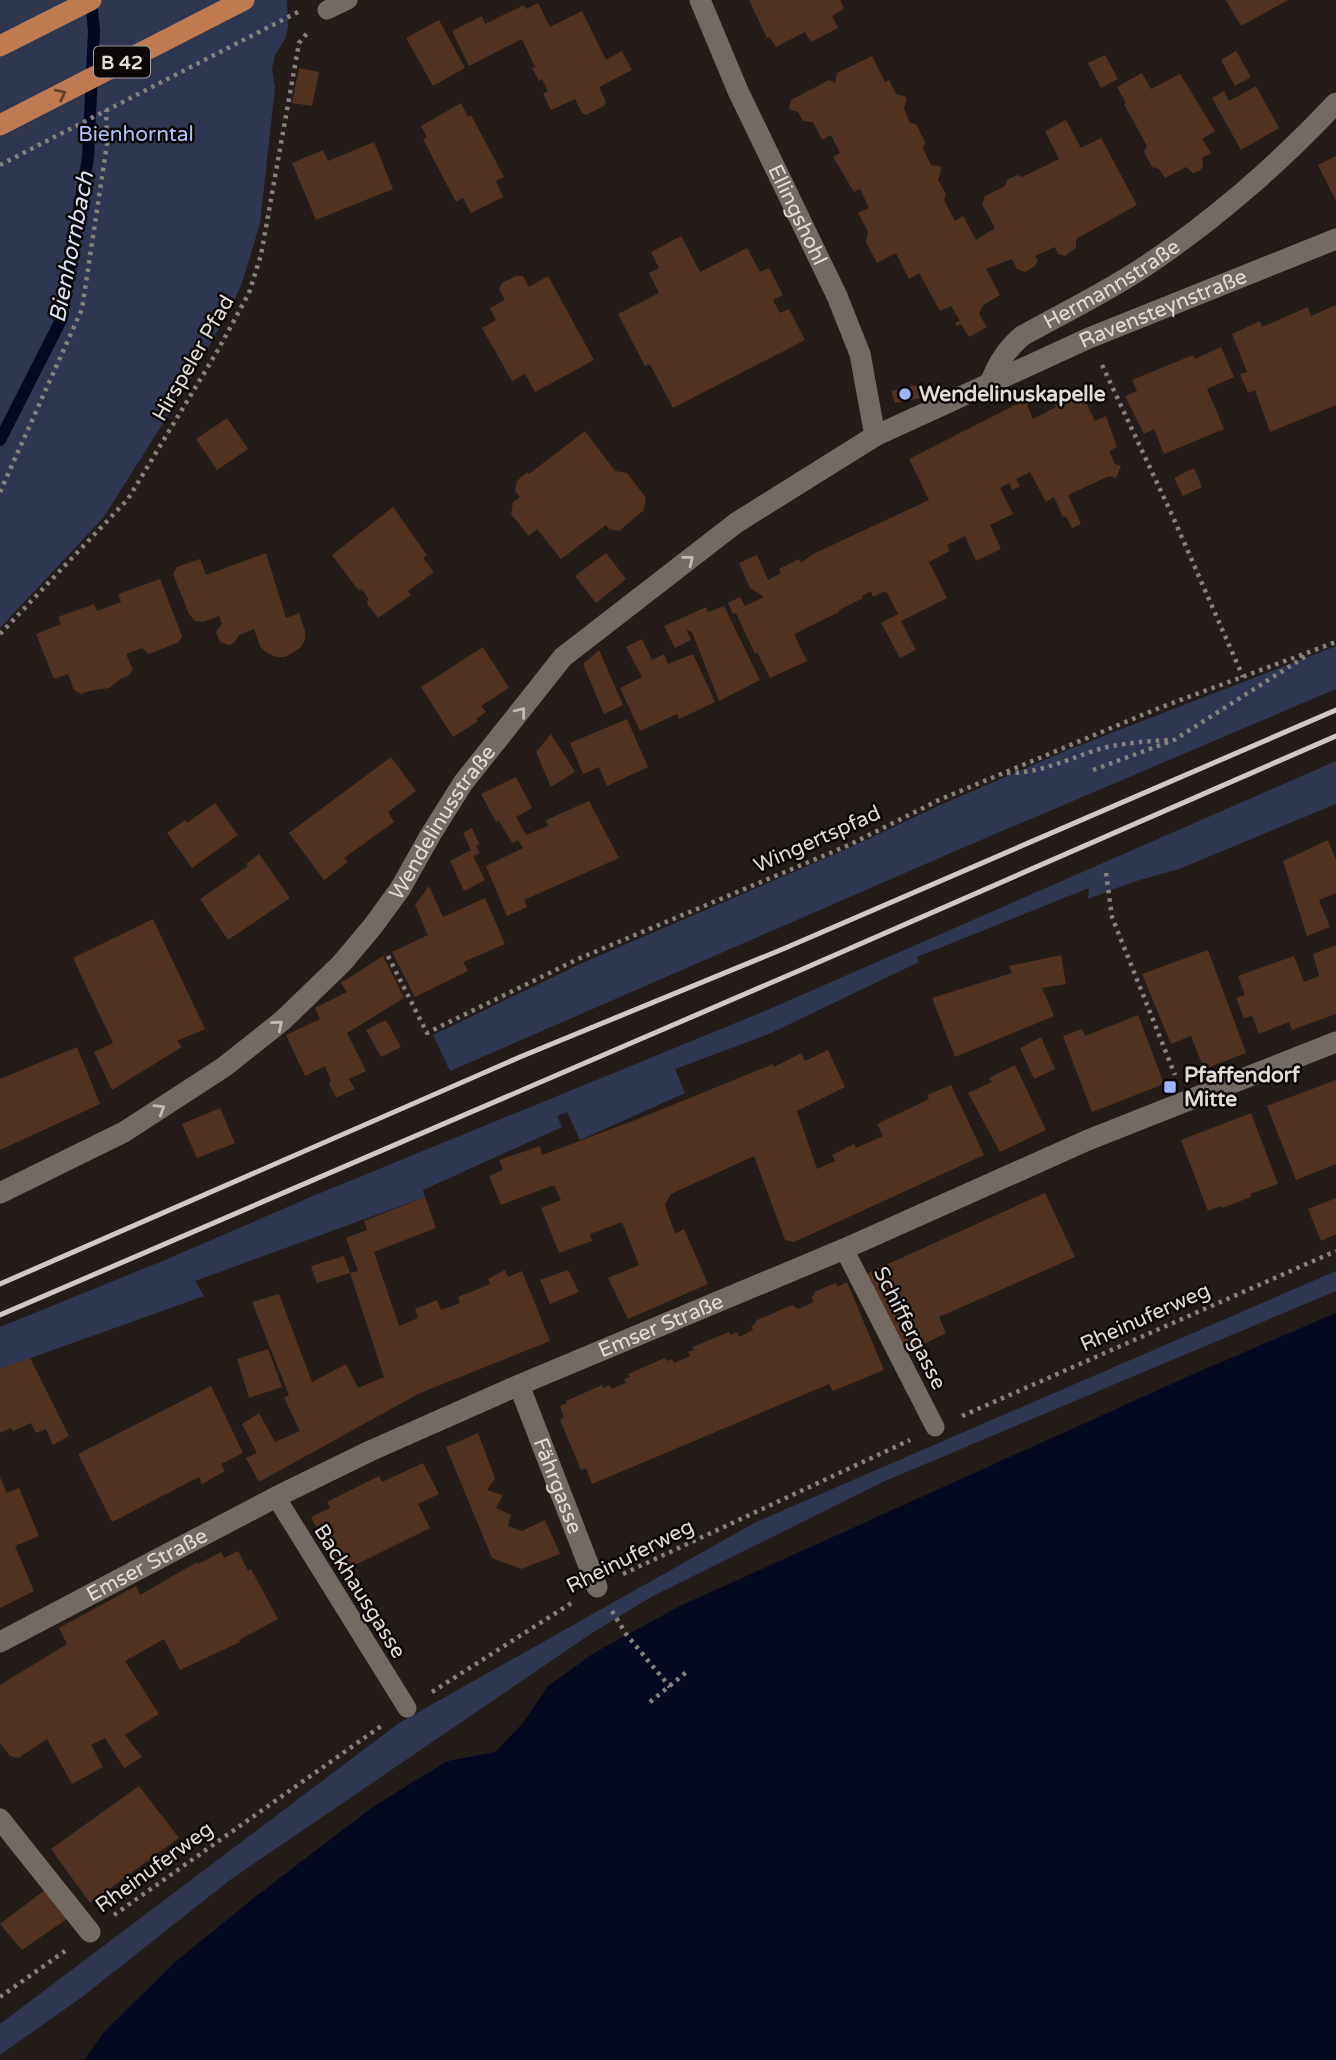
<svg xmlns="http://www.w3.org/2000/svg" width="1336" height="2060" font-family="'Varela Round',sans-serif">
<rect width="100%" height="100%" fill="#241c18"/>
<!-- green -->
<path fill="#2f3651" d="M0,0H287L288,28L285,39L275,55L272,69L275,87L260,224L241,286L231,307L188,384L103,518L0,628Z
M1336,646V689L960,849L450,1071L433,1035L580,964L849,848L938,806L1070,749Z
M1336,761V804L1179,869L1133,882L1088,899L1089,888L917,957L919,962L771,1033L675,1069L685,1093L580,1140L567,1112L557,1116L562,1127L423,1190L425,1197L195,1281L204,1296L0,1369V1327L165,1260L313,1196L760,1013Z
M1336,1271V1291L885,1481L651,1597L592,1633L230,1880L82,1997L0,2055V2024L399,1723L756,1522Z"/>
<!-- water -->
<path fill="#050821" d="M1336,1313V2060H84L105,2031L174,1963L255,1897L370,1809L416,1780L448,1761L495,1752L523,1723L548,1686L594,1653L680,1606L1198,1372Z"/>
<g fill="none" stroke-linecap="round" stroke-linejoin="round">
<!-- stream -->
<path stroke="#050821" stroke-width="12" d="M0,440L61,320L88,157L94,31L91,0"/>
</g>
<!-- building -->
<path fill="#513221" d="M749,0H840L844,9L832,16L838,28L811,42L805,32L776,47L770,37L767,38Z
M1226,0H1288L1241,26Z
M538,3L550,27L582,11L606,60L622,51L632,70L599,87L606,102L604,106L586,115L582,113L575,99L551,110L543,94L548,91L542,79L539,81L532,68L535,67L522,39L469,66L452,31L482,16L485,24L524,5L526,9Z
M439,20L465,68L433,86L406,38Z
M1236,51L1251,77L1235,86L1221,60Z
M1105,55L1118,79L1101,88L1088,63Z
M872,56L885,82L889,80L896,94L907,97L904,109L910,123L916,124L925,142L923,149L931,165L942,167L938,180L946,194L944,200L955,221L963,216L976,240L995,228L982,204L985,196L1005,186L1007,180L1017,175L1022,177L1059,159L1045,131L1066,120L1081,148L1101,138L1137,205L1076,239V248L1065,256L1058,254L1055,247L1035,256L1038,260L1035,266L1025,272L1017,269L1012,259L986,269L1000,295L982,306L979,314L987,327L969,337L961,324L957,326L955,323L960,321L951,306L940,311L919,273L909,279L896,253L877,263L866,242L868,232L858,213L869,208L860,189L854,192L833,157L840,153L831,135L822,140L813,122L803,121L798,112L789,109L791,100L829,80L835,83L837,73Z
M299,68L319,72L312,106L292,103Z
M1142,73L1151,89L1180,74L1215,131L1202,139L1211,153L1202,158L1203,167L1199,171L1193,173L1186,167L1165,178L1159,169L1152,167L1144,152L1147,146L1124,104L1126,103L1117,87Z
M1256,86L1279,128L1241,150L1212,98L1224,91L1229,101Z
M461,103L468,117L471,115L504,177L496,181L503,197L471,213L463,198L456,202L423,139L427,137L421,126Z
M374,142L393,189L316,220L292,163L323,150L328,161Z
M1336,156V201L1318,165Z
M681,236L700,272L747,248L760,272L769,268L783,295L773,300L780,313L789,309L805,340L673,408L650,364L645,366L618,314L659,293L649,273L659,268L651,252Z
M516,276H523L529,287L548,276L594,360L535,392L525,374L512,381L482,328L496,320L490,308L505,300L499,289L502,283Z
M1336,305V405L1270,432L1255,390L1248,393L1240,374L1247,372L1232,334L1260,321L1262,327L1308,307L1311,316Z
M1221,347L1234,377L1207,389L1224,429L1164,454L1154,429L1144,434L1125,396L1137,391L1132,380L1193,355L1195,359Z
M916,385L920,398L895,403L891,391Z
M1080,389L1095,421L1106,416L1117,447L1109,451L1115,464L1121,466L1116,478L1109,476L1068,495L1081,524L1072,528L1066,516L1063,517L1054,497L1046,502L1030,472L1016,479L1020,486L1012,490L1009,483L1000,488L1013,514L990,525L1001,549L976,561L965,536L947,545L950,551L929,562L947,598L901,621L916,650L900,658L881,623L898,614L886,591L873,597L871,591L862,596L863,598L839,610V612L794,634L807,661L770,678L757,652L755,654L736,613L733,614L728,603L740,597L745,606L764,597L750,588L739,563L757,555L768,580L781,573L779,569L799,559L801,563L813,554L929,500L909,459L1025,400L1033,419L1056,407L1054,401Z
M227,418L248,449L217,470L196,439Z
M585,431L615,471L627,473L646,498L644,510L619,531L609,529L606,525L561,559L537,529L529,536L511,514L513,502L520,497L515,491L517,481L527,472L529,474Z
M1194,468L1202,487L1183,496L1174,478Z
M393,507L427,555L423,558L434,572L408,591L411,595L378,618L367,604L368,598L362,589L359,591L332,555Z
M266,553L286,618L299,613L305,631V640L300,648L285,657H276L264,651L260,646L254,629L239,635L234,643L229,645L220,642L216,632L222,624L219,616L203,622L195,621L189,614L173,574L177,567L200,559L206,575Z
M606,553L626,579L596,603L575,576Z
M160,579L182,636L179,642L149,654L142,648L126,654L133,670L128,676L120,679L109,688L89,691L81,694L74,690L68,674L54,679L36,634L61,624L58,617L94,604L97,611L121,602L118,594Z
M724,606L760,680L719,701L692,632L686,629L691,640L675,648L664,626L706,607L708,612Z
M642,639L652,660L664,654L668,664L693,654L715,702L679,719L677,714L640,731L620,688L642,677L626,647Z
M483,647L509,688L481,706L486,712L476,719L478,721L453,737L421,687Z
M599,650L623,705L604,714L583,664Z
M627,719L648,767L607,786L599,767L583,774L570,743Z
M551,734L575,772L551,787L536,752Z
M391,757L416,791L388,812L394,822L344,858L348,862L324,880L289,833Z
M516,777L532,808L516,817L526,835L548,826L546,820L589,801L619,858L524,900L527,907L507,916L486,866L523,848L518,840L512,843L499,821L496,822L481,794Z
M215,803L238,835L192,868L167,833L185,820L187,823Z
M472,828L479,844L476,846L480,853L473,856L485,880L464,891L450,861L471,850L463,833Z
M1328,840L1336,860V893L1319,900L1330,927L1307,936L1283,861Z
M259,854L290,898L228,940L200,899L248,866L246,864Z
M429,886L443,917L485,898L505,944L463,962L468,971L415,997L392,952L428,935L415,905Z
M153,919L205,1029L177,1041L182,1047L112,1090L94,1052L113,1043L73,958Z
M1336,945V1014L1292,1030L1289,1022L1259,1034L1252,1016L1244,1018L1236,998L1245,995L1238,976L1294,956L1304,982L1319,976L1313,954Z
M1208,950L1246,1053L1204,1069L1191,1036L1171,1044L1142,974Z
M1061,955L1066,984L1042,988L1054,1016L955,1057L932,998L1012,973L1009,966Z
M383,956L404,998L347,1033L366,1071L349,1079L355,1089L336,1098L329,1083L331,1081L325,1066L305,1076L286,1035L320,1019L315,1008L347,992L341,983Z
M1138,1015L1164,1084L1092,1112L1063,1036L1082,1029L1085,1036Z
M386,1020L401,1047L381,1057L366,1030Z
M1041,1037L1055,1069L1034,1079L1020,1048Z
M77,1047L100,1104L0,1150V1079Z
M828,1050L845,1087L797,1111L817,1169L835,1161L832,1155L854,1144L856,1148L883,1136L877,1124L929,1099L927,1095L951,1085L984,1155L794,1242L785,1240L754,1156L671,1194L665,1205L675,1234L684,1229L708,1284L628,1319L608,1278L639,1265L622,1222L590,1234L592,1241L559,1253L541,1208L561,1200L554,1185L501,1205L489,1176L503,1170L499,1160L540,1146L542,1155L643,1117L773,1064L774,1067L801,1053L805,1061Z
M1015,1065L1046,1130L1000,1152L968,1093L992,1082L989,1078Z
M1336,1080V1164L1296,1180L1267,1106Z
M220,1108L235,1143L197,1158L182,1124Z
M1251,1113L1278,1184L1250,1194L1251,1197L1222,1208L1221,1206L1208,1211L1181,1140Z
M1045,1193L1075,1257L939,1317L946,1333L906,1353L866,1274Z
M425,1197L436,1228L374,1252L399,1326L418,1318L415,1309L437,1300L441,1310L460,1303L458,1297L490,1284L488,1279L505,1270L508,1277L522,1271L550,1341L420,1393L259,1482L246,1458L257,1453L242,1424L259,1413L275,1442L300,1431L284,1398L289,1395L252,1302L279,1294L312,1382L346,1364L358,1388L384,1377L350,1273L317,1283L311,1266L344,1256L350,1273L358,1271L346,1238L367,1230L364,1221Z
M1336,1198V1234L1321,1241L1308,1209Z
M568,1270L579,1292L550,1304L540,1280Z
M847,1282L884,1370L833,1391L829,1384L592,1484L586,1468L581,1470L560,1420L564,1417L560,1406L567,1403L566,1401L602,1385L603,1388L610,1385L611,1389L626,1383L624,1379L630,1377L628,1374L665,1358L667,1361L672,1359L674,1363L690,1356L688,1352L694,1350L692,1347L729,1332L730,1335L737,1332L739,1337L753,1330L751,1326L756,1323L755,1321L792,1305L798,1309L814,1302L811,1296L815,1295L814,1292L836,1283L837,1287Z
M268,1349L282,1387L249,1398L237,1359Z
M30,1358L69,1436L53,1445L46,1429L36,1433L31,1423L13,1431L11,1428L0,1433V1369Z
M211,1386L243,1453L221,1464L225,1471L202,1484L199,1477L112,1522L78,1454Z
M478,1433L495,1478L487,1490L503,1495L496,1508L511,1515L508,1526L522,1531L545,1520L560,1554L521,1569L492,1558L446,1447Z
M423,1463L439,1494L418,1504L430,1528L339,1573L311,1517L330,1508L327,1502L379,1476L382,1482Z
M0,1477L7,1493L19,1488L39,1536L15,1546L34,1591L0,1608Z
M238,1551L248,1571L251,1569L278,1619L239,1640L240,1642L180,1670L164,1639L125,1661L159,1714L125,1735L142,1757L124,1768L105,1738L91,1745L103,1767L72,1784L47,1739L18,1758L10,1756L0,1743V1685L67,1644L59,1628L136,1586L140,1595L197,1562L198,1564L221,1552L224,1558Z
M139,1786L179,1838L90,1903L51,1849Z
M46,1889L68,1918L22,1950L0,1924Z"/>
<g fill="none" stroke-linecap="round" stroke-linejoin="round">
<!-- path -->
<path stroke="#87807d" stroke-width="4.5" stroke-dasharray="3.5 5" stroke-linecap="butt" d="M0,165L298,12
M1102,365L1173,517L1243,677
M0,492L82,309L107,144L106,110
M0,634L128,499L218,350L249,293L261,255L299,43L309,31
M1093,770L1174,740L1306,656
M1007,773C1040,774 1072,757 1103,748C1125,743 1147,741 1169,740
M1106,873L1112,917L1175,1075
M388,956L427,1033L578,959L849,845L939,800L1159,708L1336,642
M962,1416L1336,1251
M623,1574L910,1440
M612,1611L626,1634L670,1687
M432,1692L573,1602
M650,1702L689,1670
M114,1915L384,1724
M0,1997L65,1951"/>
<!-- service -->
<path stroke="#746a64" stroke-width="19" d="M327,10L348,0
M844,1249L935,1427
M276,1497L407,1708"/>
<!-- minor -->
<g stroke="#746a64" stroke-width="21">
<path id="s1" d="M700,0L738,91L837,296L860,354L875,436"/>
<path id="s2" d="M990,383C998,363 1006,350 1022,336C1063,313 1105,293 1144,267C1212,222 1280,163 1336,103"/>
<path id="s3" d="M0,1193L124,1132L224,1067L282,1021L342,963L373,926L400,889L431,834L463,783L563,657L736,523L875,436L1089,338L1336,239"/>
<path id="s4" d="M519,1385L597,1587"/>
<path d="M0,1819L90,1932"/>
</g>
<!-- tertiary -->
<path stroke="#746a64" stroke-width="21" id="s5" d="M0,1642L276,1497L370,1451L519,1385L844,1249L1088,1140L1336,1042"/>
<!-- trunk -->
<path stroke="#bf7a52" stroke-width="21" d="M0,46L91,0
M0,125L244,0"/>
<!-- rail -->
<path stroke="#cfc8c5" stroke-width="5" d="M0,1284L520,1057L783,949L1336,710
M0,1315L796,972L1336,736"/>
</g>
<!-- one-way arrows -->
<defs><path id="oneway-chevron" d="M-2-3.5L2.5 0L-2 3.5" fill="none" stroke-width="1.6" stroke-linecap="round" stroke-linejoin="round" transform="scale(1.75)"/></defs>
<use stroke="#65402c" href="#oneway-chevron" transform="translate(61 94) rotate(-27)"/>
<g stroke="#c1bab6">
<use href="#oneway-chevron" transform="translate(689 560) rotate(-38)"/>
<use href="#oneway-chevron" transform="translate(521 712) rotate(-52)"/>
<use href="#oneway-chevron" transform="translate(278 1025) rotate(-40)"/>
<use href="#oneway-chevron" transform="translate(160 1109) rotate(-32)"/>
</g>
<!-- markers -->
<g fill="#a0b3fd" stroke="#0b0706" stroke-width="2.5">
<circle cx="905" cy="394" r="7"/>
<rect x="1163" y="1080" width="14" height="14" rx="3.5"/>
</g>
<g text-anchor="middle" stroke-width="5" stroke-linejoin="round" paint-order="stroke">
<!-- shield labels -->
<rect fill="#0b0706" stroke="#a29c9a" stroke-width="2" x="94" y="46.5" width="56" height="31" rx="5"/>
<g font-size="19" font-weight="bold" fill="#e2dcd9">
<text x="122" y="69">B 42</text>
</g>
<!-- park labels -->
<g font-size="21" fill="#b3c2fc" stroke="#0b0706">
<text x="136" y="141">Bienhorntal</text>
</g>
<!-- street labels -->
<g font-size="21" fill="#e2dcd9" stroke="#0b0706">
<text dy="7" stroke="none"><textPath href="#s1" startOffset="236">Ellingshohl</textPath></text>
<text dy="7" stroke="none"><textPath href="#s2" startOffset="161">Hermannstraße</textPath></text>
<text dy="7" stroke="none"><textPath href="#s3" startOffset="1491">Ravensteynstraße</textPath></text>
<text transform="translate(193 358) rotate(-60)" y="7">Hirspeler Pfad</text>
<text dy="7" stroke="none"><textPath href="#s3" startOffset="588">Wendelinusstraße</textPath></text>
<text transform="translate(817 839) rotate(-24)" y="7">Wingertspfad</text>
<text transform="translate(1145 1317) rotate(-24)" y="7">Rheinuferweg</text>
<text dy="7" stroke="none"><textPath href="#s5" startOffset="733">Emser Straße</textPath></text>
<text transform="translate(910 1328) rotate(63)" y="7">Schiffergasse</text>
<text dy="7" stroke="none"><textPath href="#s4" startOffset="108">Fährgasse</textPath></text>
<text transform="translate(630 1556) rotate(-27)" y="7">Rheinuferweg</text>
<text dy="7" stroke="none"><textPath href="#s5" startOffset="166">Emser Straße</textPath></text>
<text transform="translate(360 1591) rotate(58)" y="7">Backhausgasse</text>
<text transform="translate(154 1867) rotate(-36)" y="7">Rheinuferweg</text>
</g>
<!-- poi labels -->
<g font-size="21" font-weight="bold" fill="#e2dcd9" stroke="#0b0706" text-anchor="start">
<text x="919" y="401">Wendelinuskapelle</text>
<text x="1184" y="1082">Pfaffendorf<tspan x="1184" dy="24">Mitte</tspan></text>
</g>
<!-- water labels -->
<g font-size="23" font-style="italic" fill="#dbe2fa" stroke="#0b0706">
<text transform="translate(71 247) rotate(-79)" y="8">Bienhornbach</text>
</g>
</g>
</svg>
